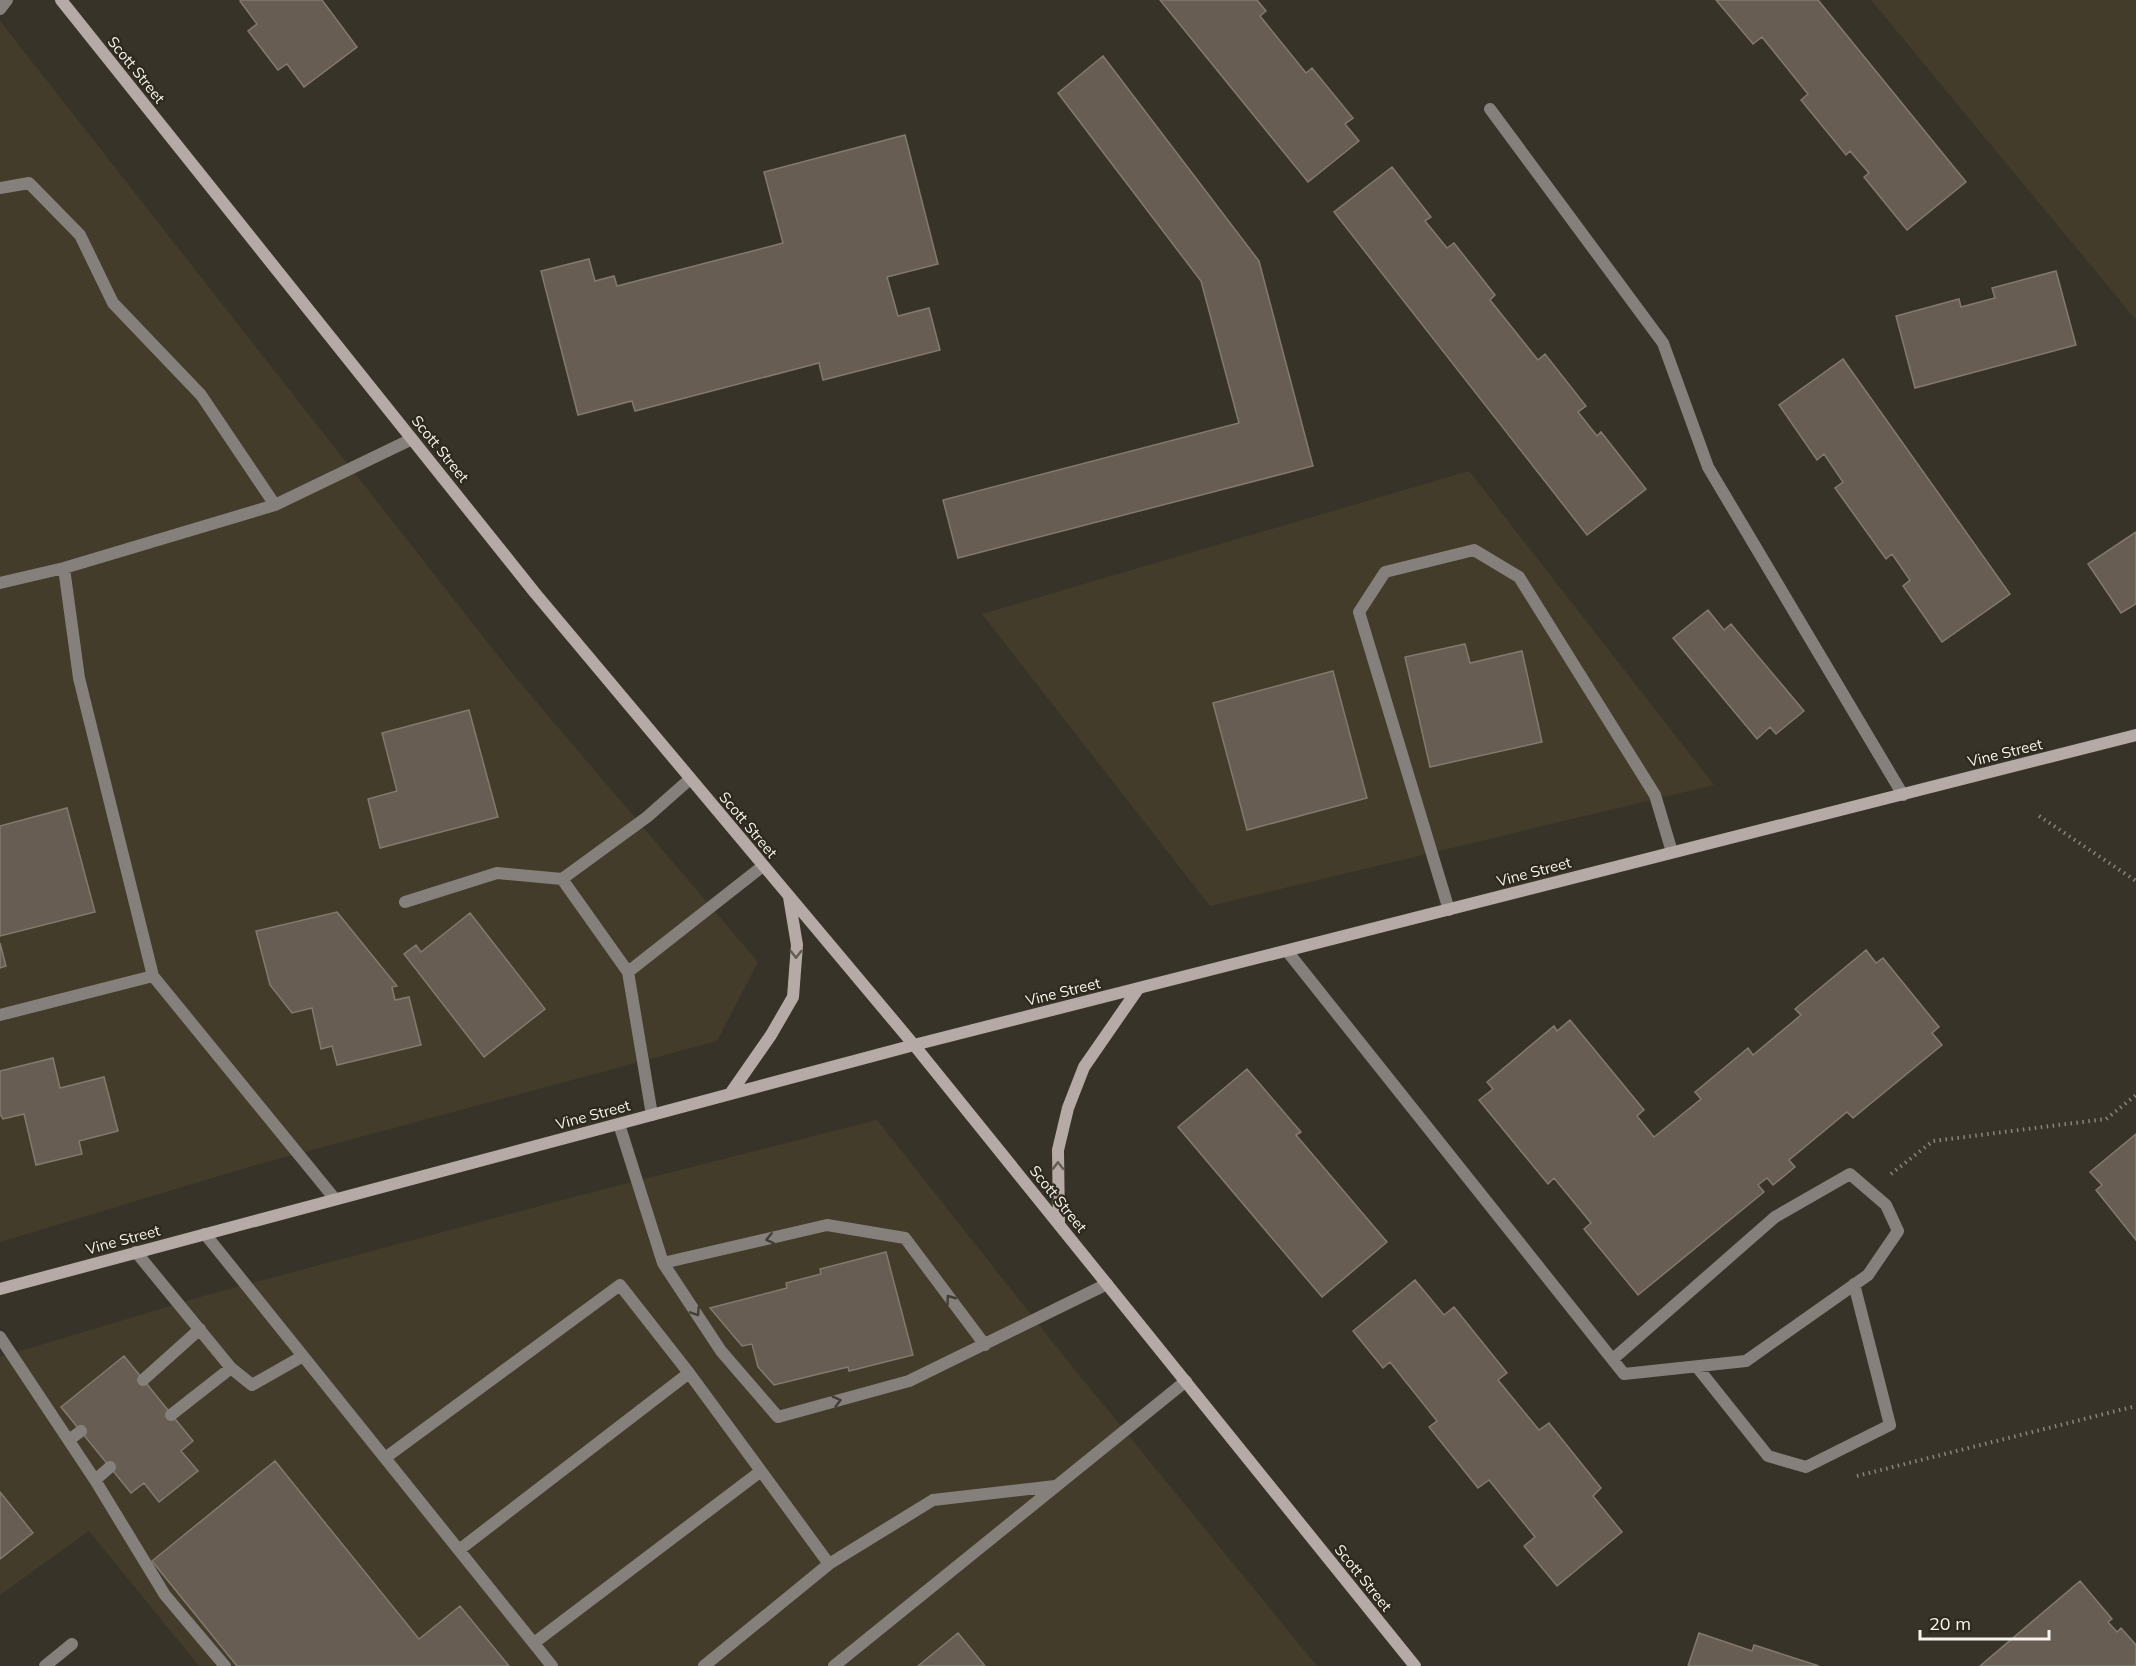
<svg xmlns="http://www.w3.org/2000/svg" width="2136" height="1666" font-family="Mulish,sans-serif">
<rect width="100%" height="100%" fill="#383328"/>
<!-- built -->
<path fill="#433c2a" d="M1871,0H2136V320Z
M0,21L510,671L758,962L717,1041L252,1166L0,1242Z
M1469,471L1714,785L1210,906L982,614Z
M877,1120L1066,1359L1317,1666H199L89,1531L0,1595V1357L207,1295L585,1194Z"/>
<!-- building -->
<path fill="#685d53" stroke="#83796e" stroke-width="1.5" d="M241,0H322L357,47L304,87L287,64L278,70L248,31L257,24L240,1Z
M1160,0H1257L1266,11L1260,16L1306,73L1312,68L1353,118L1345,124L1359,141L1308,182Z
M1716,0H1818L1966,182L1907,230L1864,177L1869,173L1850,151L1846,155L1801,100L1808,94L1762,37L1753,44Z
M1103,56L1259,261L1313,466L958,558L943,500L1239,423L1201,281L1058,93Z
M905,135L938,264L887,277L898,316L929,308L940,350L823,380L819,363L635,411L632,401L578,415L541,271L589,259L595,281L614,276L617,286L783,243L764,172Z
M1392,167L1431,217L1425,221L1447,248L1454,243L1495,295L1490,300L1538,360L1545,354L1586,406L1578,412L1597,436L1601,432L1646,489L1587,535L1334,212Z
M2056,271L2076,345L1915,388L1896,316L1959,299L1961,307L1995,298L1992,288Z
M1843,359L2010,594L1942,642L1903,586L1910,580L1892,554L1886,559L1835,488L1843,482L1824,454L1817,460L1779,405Z
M2136,532V604L2121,613L2088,564Z
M1708,610L1724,630L1731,624L1804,711L1776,734L1770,727L1757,739L1673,638Z
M1465,644L1470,663L1522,651L1542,742L1430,767L1405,657Z
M1333,671L1367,798L1247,830L1213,703Z
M469,710L498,817L380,848L368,799L397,791L382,733Z
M67,808L95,912L0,936V826Z
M337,912L397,986L392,987L395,1000L409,997L421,1045L337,1065L332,1046L321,1049L312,1008L292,1013L270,985L256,931Z
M470,913L545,1009L484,1057L404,954L416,945L421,952Z
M0,943L6,966L0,968Z
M1866,950L1876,963L1883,958L1939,1027L1932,1033L1942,1045L1853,1118L1847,1112L1789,1160L1795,1167L1773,1185L1767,1178L1758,1185L1764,1192L1638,1295L1584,1229L1591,1223L1554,1178L1548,1184L1479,1100L1493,1089L1487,1082L1554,1026L1557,1031L1570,1020L1644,1110L1637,1116L1654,1137L1701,1099L1695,1092L1748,1048L1753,1055L1801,1015L1795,1009Z
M53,1058L60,1088L104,1077L118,1131L79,1141L82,1154L36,1165L24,1114L3,1119L0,1114V1071Z
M1247,1069L1301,1132L1296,1135L1387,1242L1322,1297L1178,1127Z
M2136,1134V1240L2096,1190L2102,1185L2090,1172Z
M886,1252L913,1355L849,1371L848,1367L774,1385L758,1367L752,1344L742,1346L710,1308L787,1288L786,1283L821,1274L820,1269Z
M1415,1280L1444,1315L1454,1307L1507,1373L1498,1380L1539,1430L1549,1423L1601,1488L1593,1496L1622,1532L1557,1586L1524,1546L1535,1537L1489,1480L1478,1488L1429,1427L1437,1421L1390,1362L1383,1368L1353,1331Z
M124,1356L193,1441L181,1451L198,1471L159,1502L144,1483L131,1493L61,1407Z
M275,1461L419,1639L460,1606L509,1666H237L152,1561Z
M0,1492L33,1533L0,1559Z
M2080,1581L2112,1619L2108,1622L2117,1632L2121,1628L2136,1645V1666H1980Z
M958,1633L985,1666H918Z
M1699,1633L1752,1651L1754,1645L1819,1666H1688Z"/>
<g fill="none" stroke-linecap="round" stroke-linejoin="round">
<!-- path -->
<path stroke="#89857c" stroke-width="4" stroke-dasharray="1.5 4.5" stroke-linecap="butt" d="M2039,816L2136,881
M1891,1174L1933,1141L2106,1119L2136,1095
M1857,1476L2136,1406"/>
<!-- lane -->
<path stroke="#86807c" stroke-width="12" d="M0,9L7,0
M1490,109L1663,343L1708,467L1903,795
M0,188L29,183L80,235L113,303L201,395L275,505
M64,568L79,678L153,976L335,1199
M0,583L64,568L275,505L412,439
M690,779L647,817L562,879L628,972L763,866
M405,902L497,873L562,879
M1449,910L1359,612L1385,572L1474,550L1519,577L1655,795L1672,852
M1287,951L1624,1374L1746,1361L1868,1275L1898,1231L1886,1205L1850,1174L1775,1217L1613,1359
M628,972L652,1115
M0,1015L153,976
M619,1124L663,1263L827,1225L905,1238L985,1345
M205,1234L552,1666
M136,1252L231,1368L252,1385L303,1356
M663,1263L721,1351L778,1417L909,1381L1107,1284
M0,1337L95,1480L165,1595L225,1666
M1697,1367L1768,1456L1806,1467L1890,1425L1854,1284
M143,1380L200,1329
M171,1415L231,1368
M69,1440L81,1431
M385,1458L620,1285L689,1373L761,1471L534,1643
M95,1480L110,1467
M459,1550L689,1373
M829,1564L933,1500L1055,1486
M45,1666L72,1644
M704,1666L829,1564L761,1471
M834,1666L1186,1381"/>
<!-- secondary -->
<path stroke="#b5aaa5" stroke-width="12" d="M61,0L535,593L914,1045L1415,1666
M730,1094L771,1035L793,997L797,945L789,897
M1059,1225L1058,1150L1068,1108L1084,1067L1138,989
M0,1289L914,1045L2136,735"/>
</g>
<!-- one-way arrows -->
<defs><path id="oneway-chevron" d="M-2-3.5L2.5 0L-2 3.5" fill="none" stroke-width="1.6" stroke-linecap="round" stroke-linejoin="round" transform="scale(1.5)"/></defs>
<g stroke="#645d54">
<use href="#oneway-chevron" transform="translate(796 954) rotate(91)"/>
<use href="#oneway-chevron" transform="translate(1058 1166) rotate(-91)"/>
</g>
<g stroke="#443f36">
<use href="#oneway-chevron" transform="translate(770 1239) rotate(167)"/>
<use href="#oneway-chevron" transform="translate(950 1299) rotate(-127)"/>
<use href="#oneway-chevron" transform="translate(696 1312) rotate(57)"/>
<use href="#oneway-chevron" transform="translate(837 1401) rotate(-15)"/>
</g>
<g text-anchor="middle" stroke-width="4.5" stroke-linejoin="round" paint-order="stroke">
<!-- street labels -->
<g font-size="15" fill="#f7f4ed" stroke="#2e291e">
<text transform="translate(136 70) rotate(51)" y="5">Scott Street</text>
<text transform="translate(440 449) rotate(51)" y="5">Scott Street</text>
<text transform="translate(2005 753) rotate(-14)" y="5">Vine Street</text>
<text transform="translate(748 825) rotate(50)" y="5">Scott Street</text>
<text transform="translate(1534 872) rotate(-15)" y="5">Vine Street</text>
<text transform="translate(1063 992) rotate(-14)" y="5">Vine Street</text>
<text transform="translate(593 1115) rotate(-15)" y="5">Vine Street</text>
<text transform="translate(1058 1199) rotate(51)" y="5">Scott Street</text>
<text transform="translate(123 1240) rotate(-15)" y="5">Vine Street</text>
<text transform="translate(1363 1578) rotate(51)" y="5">Scott Street</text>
</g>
</g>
<!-- scale -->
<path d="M1920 1630v9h129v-9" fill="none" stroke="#f7f4ed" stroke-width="3"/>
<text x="1929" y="1630" font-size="18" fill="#f7f4ed" stroke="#2e291e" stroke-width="4.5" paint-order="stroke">20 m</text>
</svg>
